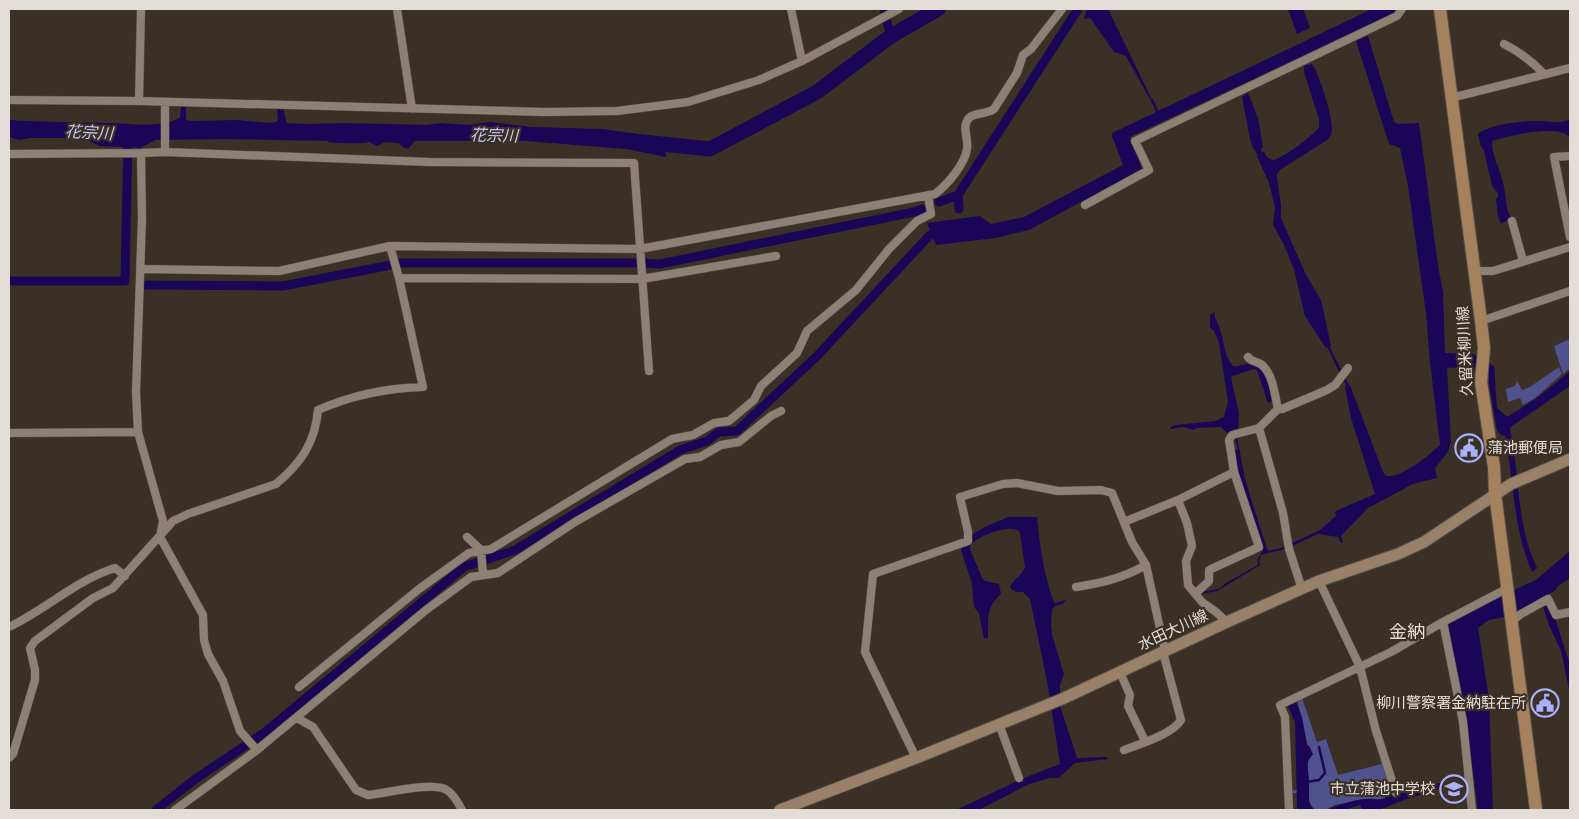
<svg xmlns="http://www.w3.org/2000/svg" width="1579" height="819" font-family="'Nunito Sans','Noto Sans JP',sans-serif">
<rect width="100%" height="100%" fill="#3a3026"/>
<!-- green -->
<path fill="#50528d" d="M1570,339V368L1563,374L1554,346Z
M1559,367L1562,374L1535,398L1523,405L1520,398L1508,402L1506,389L1515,386L1517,382L1516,379L1522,390L1530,387Z
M1302,698L1317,742L1326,739L1338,775L1386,763L1395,795L1380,800L1366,799L1335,805L1325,810H1315L1309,802V785H1306V791H1304L1303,793H1293L1292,790H1301V788H1304V783H1310C1307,773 1306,764 1311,755C1305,739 1303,721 1298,703V700Z"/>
<!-- water -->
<path fill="#190657" d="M1087,9H1108L1152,100L1148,96L1126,56L1114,52L1093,22L1090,18L1084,19Z
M1288,9H1303L1310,28L1297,34Z
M1372,9H1398L1396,12L1130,137L1142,169L1029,230L995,238L936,245L927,223L980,216L991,224L1024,217L1123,165L1112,136V133Z
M1368,36L1394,122L1398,124L1419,123L1438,266L1443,292L1445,353L1473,354L1494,366L1497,408L1506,416H1509L1538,397L1570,371V386L1512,426L1510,429C1520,475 1516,525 1537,568L1532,572C1513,529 1514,481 1505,436L1501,435L1497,430L1489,385V372L1467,367L1447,368L1451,441L1448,452L1435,468L1437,478L1413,484L1368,508L1341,536L1343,542L1341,543L1338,537L1319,534V531L1336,516L1335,512L1338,510L1375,494L1351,418L1345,387L1350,385L1383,472L1386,476C1402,478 1428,456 1440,445L1430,362L1426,313L1408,186L1400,148L1389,144L1356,41Z
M1312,64C1319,73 1333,118 1332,129C1332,134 1330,137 1327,140L1280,170L1277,174V179L1281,205V218L1306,275L1321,300L1331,346L1326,348L1305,316L1294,269L1284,245L1273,225L1275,207L1269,183L1257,156L1258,155L1253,148L1250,139L1242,97L1248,93L1258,118L1263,147L1261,149L1262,152H1264C1266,156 1268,159 1273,160C1281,160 1315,134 1319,127V119L1304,72V66Z
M183,105H186V119L190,121L237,120L270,123L276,122L278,120L277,109L283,108L287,123L308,124L344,123L427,125L441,123L469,125L490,122L531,127L602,129L653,136L663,140L666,157L627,149L525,141H415L408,149L404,148L399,143L385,142L377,146L369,142C362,144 331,144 326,141L226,139L156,140L140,148L100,146L82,138H30L19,140L9,137V120C41,122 72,122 105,123C130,123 157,129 180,118L181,106Z
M1570,119V138C1560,123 1507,136 1492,141C1492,155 1499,167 1502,179C1507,193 1504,206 1511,218L1501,224L1498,217L1496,199L1498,197V193L1492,186L1484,151L1480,144L1478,134C1490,124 1523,121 1539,121C1549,121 1562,125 1570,119Z
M1214,312C1215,320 1219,324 1221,332C1224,343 1225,358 1233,366C1239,367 1243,364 1249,364C1268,363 1269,387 1272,401L1268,403L1257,370L1254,369L1232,376L1231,378L1239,413L1238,430L1228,434L1221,427L1196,428L1194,430L1183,427L1171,429L1170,427L1176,425L1215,421L1224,417L1228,402L1219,343L1214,331L1210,328V315Z
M1237,437L1245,479L1267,549L1268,551L1284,547L1285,549L1261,555L1259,562L1260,565L1217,591L1201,594V592L1219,589L1226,583L1258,565V559L1263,550L1238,474L1235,450H1238L1235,438Z
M1008,517H1037C1040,547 1044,575 1054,603L1066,600L1063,604L1055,606L1052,610L1051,625L1052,635L1064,674L1060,685V706L1077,758L1107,757L1108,759L1075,763L1059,778H1049L1027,785L979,810H956L1024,778L1060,764L1048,686L1030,599L1023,592H1017L1011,589L1010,587C1014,579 1022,575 1025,567L1020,533C1013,522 976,536 970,546V549L982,578L985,581L999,584L1001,594C986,607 988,619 988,638L984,639L979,613L974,607L972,584L961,550C968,531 991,525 1008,517Z
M1570,551V578L1557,587L1556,590L1517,612L1505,617L1489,620L1478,628L1489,699L1493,810H1478L1466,720L1448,624L1491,600L1536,580Z
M1550,602L1570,665V694L1561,651L1548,623L1543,606Z
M1296,702L1302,717L1307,745L1309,746L1313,754L1308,761C1307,768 1309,775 1309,782C1310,794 1306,800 1314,810H1297V807L1295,722L1288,706Z
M1455,779H1461L1462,782L1404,800L1379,810H1362L1360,805L1345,810H1326C1335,806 1356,799 1366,799C1375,798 1381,802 1389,795Z"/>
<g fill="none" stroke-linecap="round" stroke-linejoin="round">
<!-- stream -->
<path stroke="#190657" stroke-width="2.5" d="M1152,100L1157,111
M1329,348L1341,373
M1344,378L1348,386
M1285,548L1319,532
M1306,782L1319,780L1325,773L1319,747"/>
<!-- canal -->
<path stroke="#190657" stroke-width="9" d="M884,9V10
M887,22L891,36
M939,202L958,195
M959,209L958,195L1078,9
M400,263H637
M646,263L660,264L914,212L922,209
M9,281H125L128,137
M146,285L283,286L391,265
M156,810L194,780L264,733L464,567L515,550L680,450L707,441L719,432L737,431L817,356L929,236L942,229"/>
<!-- river -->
<path stroke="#190657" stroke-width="15" d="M642,142L710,149L817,92L891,36L938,9"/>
<!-- street casing -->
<g stroke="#574f47" stroke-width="9">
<path id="street" d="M397,9L412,109
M791,9L802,61
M1504,44C1520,52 1532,61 1544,74
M1451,98L1570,68
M9,100L139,101L544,112L617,111L688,102L759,80L802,61L899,9
M139,101L141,9
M165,152V102
M141,153L142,218L136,392L138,432L163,521L160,537L203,615L204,640L208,654L223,681L240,731L257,750
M9,154L141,153L165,152L429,162L634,163L649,371
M1570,156L1554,157L1570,237
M1085,205L1149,170L1135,141L1397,16L1402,9
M1512,221L1523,261
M141,269L279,271L390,246L640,249L935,194C947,185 965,164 967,149C969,139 961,127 969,118C974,112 986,115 994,109L1017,73L1023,55L1031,49L1062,9
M1474,271H1493L1570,247
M399,278L642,279L776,256
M1481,321L1570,291
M1248,357C1252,363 1260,361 1264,367C1273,376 1275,396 1278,409
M1259,428L1278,409H1282L1327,390L1335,385L1348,368
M9,433L138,432
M1178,500L1187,523L1192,546L1186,561L1188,585L1202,602L1216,612L1227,622
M1124,522L1178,500L1234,472L1229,440L1232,435L1259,428L1283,513L1289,549L1302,589
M467,537L481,550L483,575
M1319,581L1360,667L1376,731L1396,793
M1076,587C1102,583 1123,578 1146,565
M1196,593L1209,581V570L1259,547L1234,472
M1512,621L1521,614L1548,599L1556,615L1570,612
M1443,622L1463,722L1472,810
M9,627C45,610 76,580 115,568L125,576
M1120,672L1130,695L1128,706L1145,741
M299,687L419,589L469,553L491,549L672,439L693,435L714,423L729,421L754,400L761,386L797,353L807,331L856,290L889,249L917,221L931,214L928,195
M297,718L313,727L356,790L368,795C387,793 429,782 445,789C453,793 458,802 462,810
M999,724L1019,778
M1124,750C1140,744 1173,734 1181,720L1163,652
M9,758L13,754L35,680V670L30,648L35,641L93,598L113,588L173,521L188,514L276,484C301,463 315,443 318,410C350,396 387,388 423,387L399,278L390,246
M916,758L865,652L873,574L968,541V532L960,497L1003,484L1017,483L1058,491L1101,490L1112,493L1132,542L1146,565L1165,651
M175,810L257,750L426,610L471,577L498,573L575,522L685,459L700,457L721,445L739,442L771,416L781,411
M1289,810L1285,717L1280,705L1391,652L1443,622L1508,588"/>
</g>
<!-- secondary casing -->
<g stroke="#574f47" stroke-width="13">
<path id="secondary" d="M780,810L916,758L1062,699L1227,622L1319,581L1398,554L1424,542L1511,484L1570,459"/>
</g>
<!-- primary casing -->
<g stroke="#574f47" stroke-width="14">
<path id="primary" d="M1440,9L1481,321L1484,348L1481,382L1494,467L1495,493L1536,810"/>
</g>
<!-- street -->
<use href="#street" stroke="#8d8176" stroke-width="8"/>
<!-- secondary -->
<use href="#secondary" stroke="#998169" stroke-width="11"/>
<!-- primary -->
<use href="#primary" stroke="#a5815d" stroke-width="12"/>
</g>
<!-- icons -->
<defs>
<g id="civic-ring" transform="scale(1.4375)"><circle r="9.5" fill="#3a3026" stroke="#aab0fb" stroke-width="1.5"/><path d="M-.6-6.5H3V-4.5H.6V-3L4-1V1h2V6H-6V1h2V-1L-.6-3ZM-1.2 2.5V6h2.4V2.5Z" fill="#aab0fb"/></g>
<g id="school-ring" transform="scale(1.4375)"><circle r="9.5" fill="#3a3026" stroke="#aab0fb" stroke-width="1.5"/><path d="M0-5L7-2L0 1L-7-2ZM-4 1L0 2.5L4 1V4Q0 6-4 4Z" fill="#aab0fb"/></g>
</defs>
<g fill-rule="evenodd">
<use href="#civic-ring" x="1469" y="448"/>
<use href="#civic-ring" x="1545" y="703"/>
<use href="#school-ring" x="1454" y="789"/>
</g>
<g text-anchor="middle" stroke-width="4.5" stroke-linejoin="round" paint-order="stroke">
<!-- street labels -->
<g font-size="15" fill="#e3ddd7" stroke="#3a3026">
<text transform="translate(1465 351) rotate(-93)" y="5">久留米柳川線</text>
<text transform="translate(1173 630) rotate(-25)" y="5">水田大川線</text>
</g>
<!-- poi labels -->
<g font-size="15" fill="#e3ddd7" stroke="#3a3026" text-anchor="end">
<text x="1488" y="453" text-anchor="start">蒲池郵便局</text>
<text x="1526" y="708">柳川警察署金納駐在所</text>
<text x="1435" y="794">市立蒲池中学校</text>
</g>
<!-- water labels -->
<g font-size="16" font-style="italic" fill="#c7ccf9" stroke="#3a3026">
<text transform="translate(89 132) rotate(3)" y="6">花宗川</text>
<text transform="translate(494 135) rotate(1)" y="6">花宗川</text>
</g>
<!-- quarter labels -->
<g font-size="18" fill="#e3ddd7" stroke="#3a3026">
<text x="1407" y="638">金納</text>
</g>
</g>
<!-- border -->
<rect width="1579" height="819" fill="none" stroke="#e3ddd7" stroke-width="20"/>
</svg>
